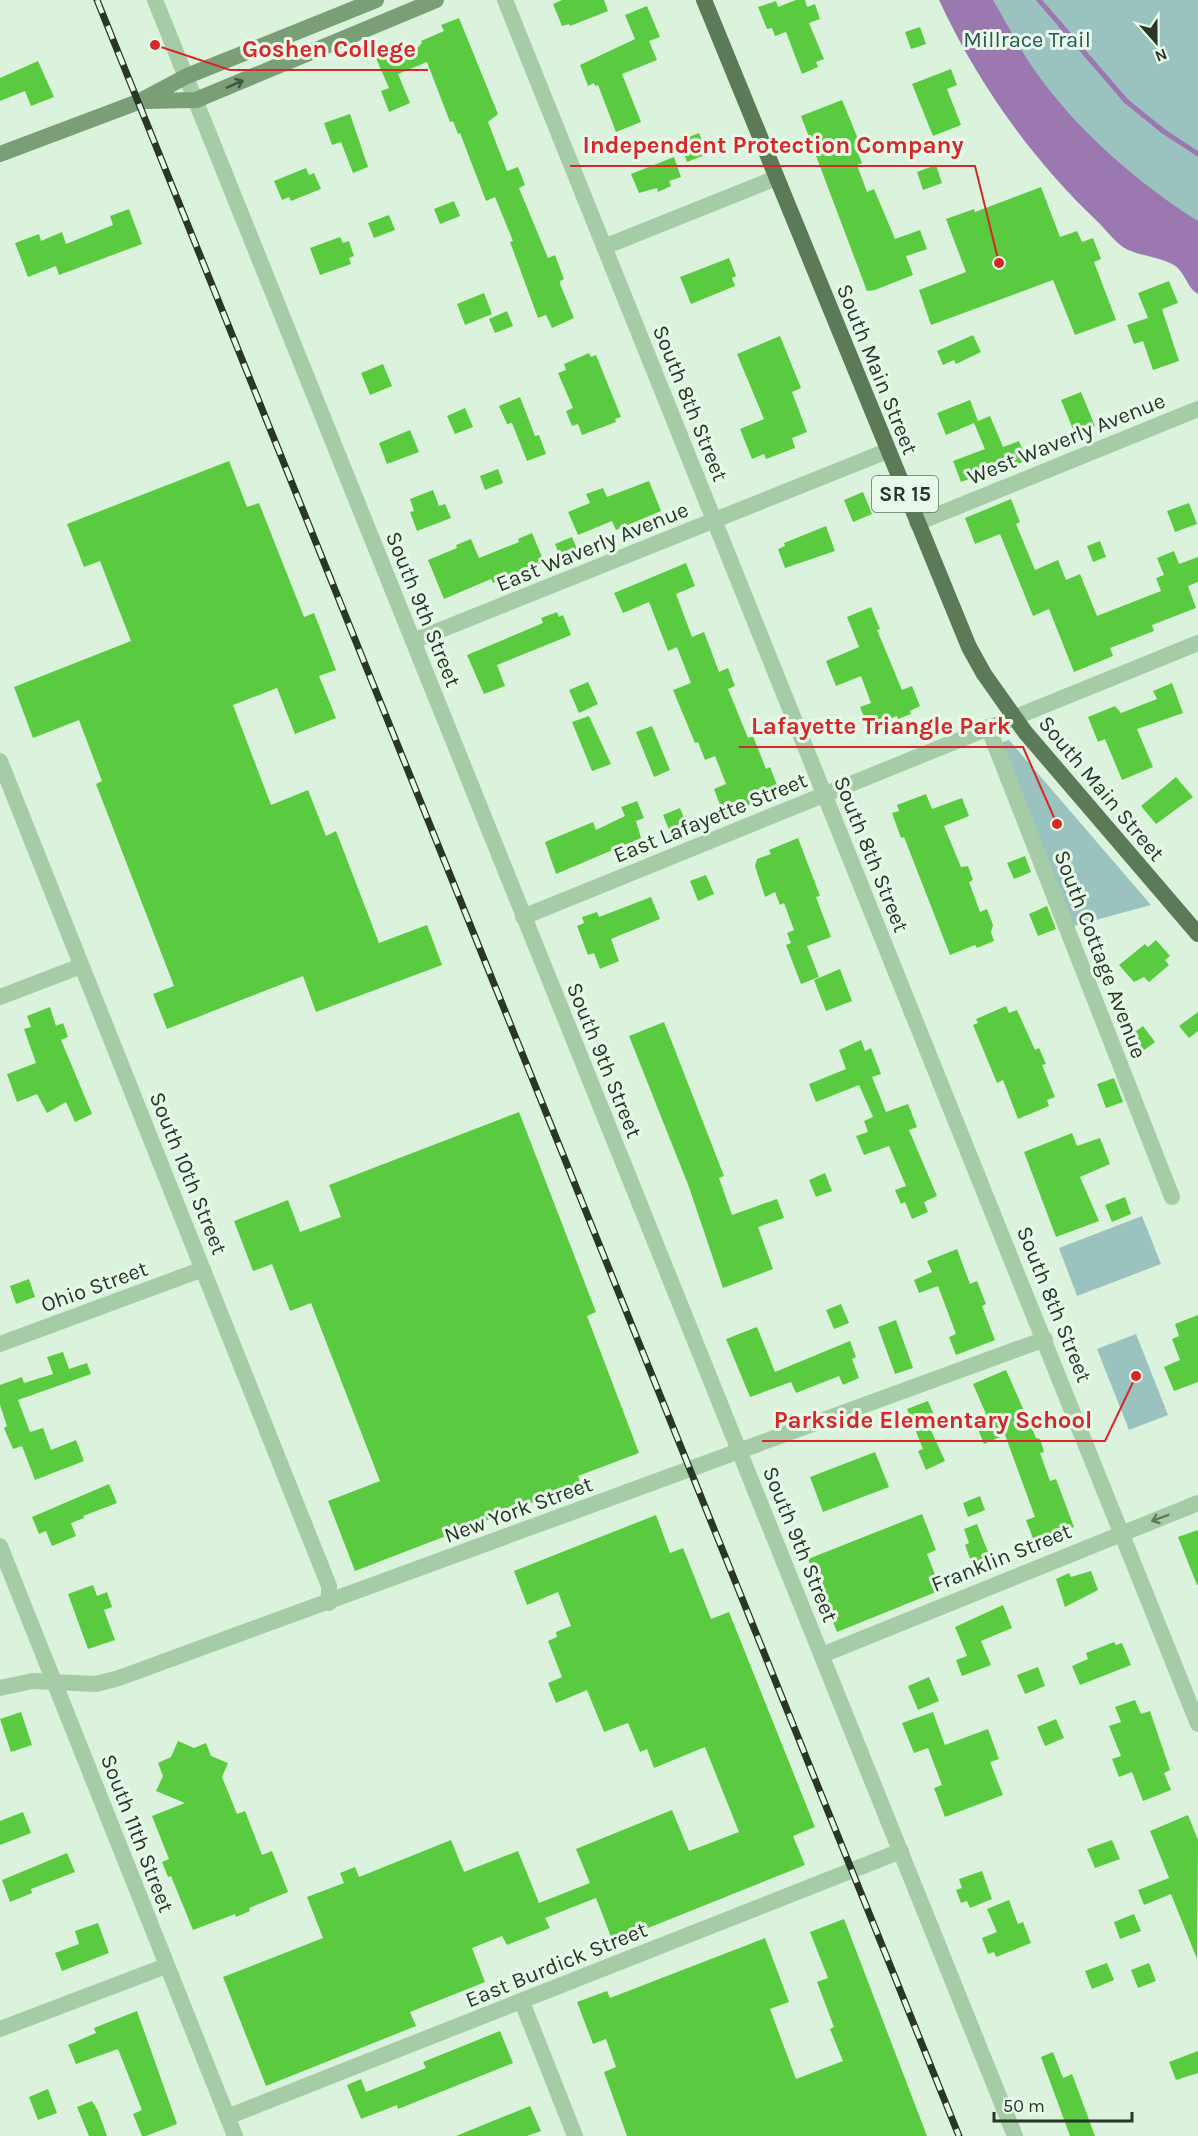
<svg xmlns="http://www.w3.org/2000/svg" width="1198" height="2136" font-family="Karla,sans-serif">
<rect width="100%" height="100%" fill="#dbf3dd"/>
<!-- green -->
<path fill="#9ac3bf" d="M974,0H1198V254L997,58Z
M1009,740L1151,905L1070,927L1001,743Z
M1142,1216L1161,1264L1077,1296L1059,1248Z
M1136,1334L1168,1415L1129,1430L1097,1349Z"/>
<!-- water -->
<path fill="#9c78b1" d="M939,0H993C1008,25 1021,52 1038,75C1079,132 1139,184 1198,221V294C1186,287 1185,270 1172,264C1159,257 1142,256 1128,250C1117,245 1107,231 1098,222C1032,160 977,82 939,0Z"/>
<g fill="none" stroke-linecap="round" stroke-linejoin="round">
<!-- stream -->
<path stroke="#9c78b1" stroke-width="5" d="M1039,0L1126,101L1163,131L1198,154"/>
</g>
<!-- building -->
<path fill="#5acb40" d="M562,0H604L608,11L570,26L569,24L562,26L553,4Z
M796,0H805L807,7L815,4L820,19L809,23L824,59L816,62L818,67L802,74L786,32L775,36L772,28L767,29L758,7L776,1L778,7Z
M647,6L660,37L649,41L657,60L622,74L641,122L616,132L598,85L595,86L594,83L588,86L580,65L635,39L625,15Z
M459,18L498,114L488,122L507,171L518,167L525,185L519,188L548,258L555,255L564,279L560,281V284L574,318L552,328L546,315L538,318L510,242L513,241L495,197L486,201L460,133L458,134L453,121L450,122L427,62L398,74L410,103L389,112L381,91L389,88L375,56L388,50L391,58L417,48L422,43L421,41L444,31L441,25Z
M920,27L926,44L911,49L905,32Z
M38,61L54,97L31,106L25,91L0,101V78Z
M951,69L957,85L947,89L961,125L933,136L912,84Z
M842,100L861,146L856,148L862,163L857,165L867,192L874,189L895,239L920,230L927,249L906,256L913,275L875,290L867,291L801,116Z
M350,114L368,167L353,173L341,142L332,145L324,123Z
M699,133L707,154L687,162L679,141Z
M674,157L681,177L669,181L671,186L658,192L657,188L639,193L631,174Z
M936,165L942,183L923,190L917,172Z
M306,168L309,175L314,173L321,189L291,201L289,197L282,200L274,181Z
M1041,187L1060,237L1077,231L1082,242L1093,238L1101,259L1094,262L1116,320L1075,335L1053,280L931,325L919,290L966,272L946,219L974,209L975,212Z
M454,201L460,216L440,224L434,209Z
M129,209L142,244L59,275L56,266L28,277L15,243L39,234L41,241L62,232L66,244L113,225L110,216Z
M389,215L395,230L374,238L368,223Z
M340,237L343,243L349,241L354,256L349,258L351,264L320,275L310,248Z
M729,258L736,276L732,278L735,286L691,304L680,277Z
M1169,281L1178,303L1162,309L1179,361L1153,370L1143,341L1134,344L1127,325L1148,318L1138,293Z
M484,293L492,314L465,325L457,304Z
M507,311L513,326L495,333L489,319Z
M973,335L981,352L956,364L954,360L943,365L937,351Z
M780,336L801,388L792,392L807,432L792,438L795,448L766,459L764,454L752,459L740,429L764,419L737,354Z
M589,353L591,357L596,355L621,417L615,419L616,422L582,435L578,424L572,426L566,411L573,408L558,373L566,370L564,364Z
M383,364L392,386L370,395L361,373Z
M1081,392L1095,426L1075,434L1061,400Z
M520,397L535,436L539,435L546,454L527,461L512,423L507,424L499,406Z
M970,400L978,421L990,416L1003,447L1019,441L1027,460L974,484L972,478L961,482L953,461L985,449L974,423L946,435L937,413Z
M465,408L473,427L455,434L447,416Z
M410,430L419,452L387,464L379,443Z
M229,461L247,507L259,503L304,617L314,613L336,670L319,676L336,718L295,734L277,688L233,705L271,805L308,790L326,836L336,831L379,943L427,925L442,965L316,1012L303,976L167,1029L153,994L174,986L96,784L102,781L79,720L33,738L14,687L131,641L100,561L84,567L67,524Z
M498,469L503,483L485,490L480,476Z
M649,481L661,511L616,530L612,521L578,535L568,512L590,503L586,494L603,488L607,497Z
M433,490L439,506L445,504L451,518L417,531L410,512L414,511L410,499Z
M863,492L872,514L853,522L844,500Z
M1011,499L1020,522L1016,524L1035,570L1058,560L1066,580L1080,574L1097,616L1161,591L1156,578L1164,575L1157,558L1174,551L1179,564L1198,557V582L1188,586L1196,608L1152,625L1154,631L1110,648L1113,656L1074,672L1049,609L1033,616L1000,534L975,544L965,518Z
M1189,503L1197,524L1175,532L1167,511Z
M826,526L835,551L785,568L778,549L785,546L784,543Z
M532,533L544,562L493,583L491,579L444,599L428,560L457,548L456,545L471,539L479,558L519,542L518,539Z
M572,537L579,554L562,561L555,544Z
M1100,541L1106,557L1093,562L1087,546Z
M686,563L695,586L676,594L692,637L704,632L719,672L728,668L735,686L728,689L748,738L753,736L766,769L770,767L777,785L771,787L774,795L724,815L714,789L726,784L715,756L705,760L698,742L695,743L673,690L691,683L677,647L668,651L649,602L623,613L614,593Z
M871,607L880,629L877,630L902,690L912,686L920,706L910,711L911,714L898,719L897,716L886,720L885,717L867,724L860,707L871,703L861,676L836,686L826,661L859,647L847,617Z
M557,612L559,617L563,615L571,635L497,665L505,686L484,694L467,655L543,623L541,618Z
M588,682L598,704L579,713L569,690Z
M1172,683L1183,713L1137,729L1153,767L1122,780L1105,739L1098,742L1088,717L1115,706L1121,713L1157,699L1153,691Z
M589,716L611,764L592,771L572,722Z
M652,726L670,770L654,777L636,732Z
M1176,777L1193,797L1156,824L1141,806Z
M926,794L932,809L962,798L969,816L944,826L961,867L968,866L973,880L969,882L980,912L987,909L993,925L991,932L994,941L977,948L975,945L950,955L904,837L901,838L892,813L899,811L897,805Z
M637,801L644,818L636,821L641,838L556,874L545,842L593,822L596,830L625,816L621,807Z
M680,808L687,825L670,832L663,815Z
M798,838L820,896L816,897L831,937L807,946L819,977L801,984L786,945L791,943L787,933L794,930L784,903L780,905L775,892L765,897L755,866L757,859L771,854L769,850Z
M1025,856L1031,872L1014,879L1007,863Z
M706,875L714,894L698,901L690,881Z
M651,897L660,919L611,939L619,961L600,969L594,953L588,955L577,926L584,923L582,917L597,912L599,917Z
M1047,906L1056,929L1038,936L1029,914Z
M1156,940L1170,956L1165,960L1169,965L1149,982L1144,977L1134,982L1119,965L1145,944L1148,947Z
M840,969L852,1001L826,1011L814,980Z
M1006,1006L1009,1013L1017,1010L1035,1050L1039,1048L1046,1064L1042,1065L1055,1097L1047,1100L1049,1106L1018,1119L1003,1080L997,1083L973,1025L978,1023L976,1019Z
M50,1007L56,1026L63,1023L68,1037L61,1040L92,1114L75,1122L66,1102L47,1113L37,1094L17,1102L7,1074L36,1063L24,1029L31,1027L27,1016Z
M1198,1012V1031L1189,1038L1179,1026Z
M664,1022L724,1176L719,1178L732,1215L777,1199L784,1218L758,1227L773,1269L723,1288L689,1187L629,1036Z
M1143,1026L1155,1042L1139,1054L1127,1038Z
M861,1040L865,1051L871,1048L881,1074L872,1077L886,1112L908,1104L917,1127L909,1130L937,1196L924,1202L928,1212L912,1219L905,1202L901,1204L895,1190L906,1186L889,1146L864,1155L856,1136L868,1132L864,1121L873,1117L859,1085L816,1102L809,1084L846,1069L839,1050Z
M1114,1078L1123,1102L1106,1108L1097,1084Z
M519,1112L596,1312L587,1316L639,1453L578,1476L581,1484L355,1571L328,1501L380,1481L311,1303L290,1311L272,1264L253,1271L234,1221L288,1200L300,1232L341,1217L329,1185Z
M1072,1133L1077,1146L1100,1138L1110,1164L1080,1177L1099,1221L1056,1237L1024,1152Z
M825,1173L832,1191L816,1197L809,1180Z
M1125,1197L1131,1214L1112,1222L1105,1205Z
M957,1249L970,1284L977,1281L986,1304L982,1306L995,1340L956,1355L949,1337L956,1334L938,1286L919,1293L914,1280L932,1272L927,1261Z
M29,1279L35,1297L16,1304L10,1286Z
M841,1304L849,1323L834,1329L826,1310Z
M1198,1315V1382L1174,1391L1164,1367L1180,1360L1172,1339L1179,1336L1175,1324Z
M896,1320L913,1368L895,1374L878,1327Z
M757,1327L775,1372L850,1341L856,1357L852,1359L859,1378L843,1385L839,1376L796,1393L791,1382L750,1397L726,1339Z
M63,1352L69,1369L87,1363L91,1374L18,1400L30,1432L43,1428L51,1450L76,1440L84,1461L35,1480L22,1446L13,1449L4,1428L7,1426L0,1405V1385L22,1377L24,1383L53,1374L47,1357Z
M1006,1370L1036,1438L1040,1439L1044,1452L1040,1453L1050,1481L1056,1479L1074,1527L1034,1541L1026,1520L1035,1517L1005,1435L984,1444L974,1419L986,1414L973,1384Z
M928,1401L937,1422L929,1426L945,1461L926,1470L918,1451L923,1449L907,1409Z
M875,1452L889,1487L823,1512L810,1477Z
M109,1484L117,1503L83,1516L84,1518L71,1523L76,1536L52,1546L46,1531L39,1534L32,1517Z
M980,1496L985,1510L968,1517L963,1503Z
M922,1514L936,1550L927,1554L941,1590L837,1632L808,1559Z
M656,1515L670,1553L683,1548L711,1619L729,1612L815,1827L793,1836L805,1865L613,1942L596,1898L545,1918L550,1928L507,1945L502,1936L472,1948L485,1982L410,2012L416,2026L266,2086L223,1977L323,1938L307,1897L344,1883L340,1873L355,1867L359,1877L451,1840L464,1872L518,1851L539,1903L590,1883L576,1849L672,1810L689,1851L739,1832L705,1747L654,1768L647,1749L640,1752L628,1723L604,1732L587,1690L556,1703L548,1683L562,1677L548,1641L557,1637L556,1632L571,1626L558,1592L527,1605L514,1571Z
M977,1524L990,1557L972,1564L965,1545L969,1543L964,1529Z
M1198,1530V1585H1197L1178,1537Z
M1091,1571L1098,1590L1065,1607L1056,1579L1069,1573L1071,1577Z
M93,1585L97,1596L107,1592L112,1607L104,1610L115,1640L88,1649L68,1594Z
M1003,1605L1012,1628L981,1641L991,1665L962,1676L956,1660L967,1656L955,1627Z
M1114,1642L1116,1645L1122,1643L1131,1665L1080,1685L1072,1666L1088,1659L1086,1653Z
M1038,1667L1045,1686L1025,1694L1017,1675Z
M929,1677L939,1701L918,1710L908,1686Z
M1135,1700L1141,1714L1150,1711L1170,1770L1164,1773L1171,1790L1143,1801L1132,1772L1119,1777L1112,1759L1121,1756L1109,1726L1121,1722L1115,1707Z
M21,1712L32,1745L11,1752L0,1719Z
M933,1712L945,1745L988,1729L999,1759L990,1762L1003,1795L945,1817L934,1788L942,1785L928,1748L914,1753L902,1723Z
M1056,1719L1064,1738L1045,1746L1037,1727Z
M178,1741L194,1748L206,1743L211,1756L228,1763L222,1777L237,1814L245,1811L262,1855L272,1851L288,1892L249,1908L250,1911L236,1917L235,1914L193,1930L171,1876L168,1877L162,1862L169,1859L152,1816L185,1803L156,1791L163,1776L158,1763L171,1757Z
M23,1812L31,1833L0,1845V1821Z
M1188,1815L1198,1840L1197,1959L1171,1894L1144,1905L1138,1890L1169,1878L1150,1831Z
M1112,1840L1120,1859L1095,1868L1087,1849Z
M67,1853L75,1872L31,1889L32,1893L10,1902L2,1880Z
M982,1871L992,1899L970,1908L967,1901L961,1903L956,1890L962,1888L959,1879Z
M1009,1900L1018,1924L1023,1922L1031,1943L996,1957L994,1952L988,1954L982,1938L997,1932L987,1909Z
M1134,1914L1141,1931L1120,1939L1114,1922Z
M844,1919L927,2136H627L604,2072L616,2067L606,2039L593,2044L577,2002L607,1991L610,1998L765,1938L789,2002L770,2009L796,2079L843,2061L830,2029L834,2027L817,1982L828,1978L810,1932Z
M98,1923L109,1953L62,1971L55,1953L79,1944L75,1931Z
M1107,1963L1114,1980L1092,1989L1085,1971Z
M1149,1963L1156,1981L1138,1988L1131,1970Z
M137,2011L177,2124L146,2136H142L133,2114L142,2110L118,2049L76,2064L68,2045L96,2033L94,2028Z
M500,2031L513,2063L398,2109L397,2105L361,2119L347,2085L361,2079L366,2092L426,2068L423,2062Z
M1198,2051V2073L1176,2080L1169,2062Z
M1053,2052L1063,2078L1072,2074L1095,2136H1070L1041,2057Z
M48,2089L57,2113L38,2120L29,2097Z
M92,2101L98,2111L107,2136H89L77,2107Z
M530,2106L541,2131L527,2136H456Z"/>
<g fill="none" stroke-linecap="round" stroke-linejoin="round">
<!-- minor -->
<path stroke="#a6cca7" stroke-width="16" d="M155,0L1015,2136
M505,0L1198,1724
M604,247L776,178
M917,523L1198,409
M413,641L887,451
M988,727L1172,1197
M0,761L329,1586V1603
M523,917L1198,643
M0,997L81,966
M0,1344L203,1269
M0,1546L235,2136
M822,1655L1198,1503
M0,1688L33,1681L96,1684L119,1678L1045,1339
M522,2002L575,2136
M0,2029L166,1966
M227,2117L901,1851"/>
<!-- secondary -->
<path stroke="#7a9f77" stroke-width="16" d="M142,101L196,100L436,0
M0,154L138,102L187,76L376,0"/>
<!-- primary -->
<path stroke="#5b7a58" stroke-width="16" d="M704,0L969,647L984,674L1025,732L1198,934"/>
<!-- rail casing -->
<g stroke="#293727" stroke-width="7">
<path id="rail" d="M97,0L959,2136"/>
</g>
<!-- rail -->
<use href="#rail" stroke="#e7faea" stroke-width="4.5" stroke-dasharray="14" stroke-linecap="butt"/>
</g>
<!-- one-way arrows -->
<defs><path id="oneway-shaft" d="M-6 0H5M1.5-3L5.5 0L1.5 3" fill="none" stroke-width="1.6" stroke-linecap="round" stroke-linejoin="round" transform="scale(1.5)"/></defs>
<use stroke="#41563f" href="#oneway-shaft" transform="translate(235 84) rotate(-24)"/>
<use stroke="#617a61" href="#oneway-shaft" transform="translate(1160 1518) rotate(159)"/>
<g text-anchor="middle" stroke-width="6" stroke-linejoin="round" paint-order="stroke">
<!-- shield labels -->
<rect fill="#e7faea" stroke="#627262" stroke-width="1.5" x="872" y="476" width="66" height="36" rx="4.5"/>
<g font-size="21" font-weight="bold" fill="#293727">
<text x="905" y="501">SR 15</text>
</g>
<!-- park labels -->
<g font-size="22" fill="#2a5754" stroke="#e7faea">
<text x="1027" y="47">Millrace Trail</text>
</g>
<!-- street labels -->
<g font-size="22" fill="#293727" stroke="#e7faea">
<text transform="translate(878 369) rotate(68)" y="8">South Main Street</text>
<text transform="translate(691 403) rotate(68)" y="8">South 8th Street</text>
<text transform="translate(1066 438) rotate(-22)" y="8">West Waverly Avenue</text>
<text transform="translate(592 546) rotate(-22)" y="8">East Waverly Avenue</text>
<text transform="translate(424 609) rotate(68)" y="8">South 9th Street</text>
<text transform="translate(1102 788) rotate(50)" y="8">South Main Street</text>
<text transform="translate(710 817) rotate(-22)" y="8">East Lafayette Street</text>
<text transform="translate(872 854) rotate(68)" y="8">South 8th Street</text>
<text transform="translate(1101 954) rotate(69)" y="8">South Cottage Avenue</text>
<text transform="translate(605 1060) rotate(68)" y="8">South 9th Street</text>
<text transform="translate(189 1173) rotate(68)" y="8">South 10th Street</text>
<text transform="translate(94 1286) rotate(-20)" y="8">Ohio Street</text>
<text transform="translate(1055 1304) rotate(68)" y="8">South 8th Street</text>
<text transform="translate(518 1509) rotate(-20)" y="8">New York Street</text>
<text transform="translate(801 1544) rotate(68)" y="8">South 9th Street</text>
<text transform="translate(1001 1557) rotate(-22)" y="8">Franklin Street</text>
<text transform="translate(138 1833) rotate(69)" y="8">South 11th Street</text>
<text transform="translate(556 1964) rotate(-22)" y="8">East Burdick Street</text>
</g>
</g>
<!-- callouts -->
<path fill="none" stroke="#d62828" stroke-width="2" d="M155 45L230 70H428M999 263L975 166H570M1057 824L1023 747H739M1136 1376L1105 1441H762"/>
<g fill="#d62828" stroke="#e7faea" stroke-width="2">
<circle cx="155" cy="45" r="6"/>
<circle cx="999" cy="263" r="6"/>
<circle cx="1057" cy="824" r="6"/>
<circle cx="1136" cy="1376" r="6"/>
</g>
<g font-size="24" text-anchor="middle" font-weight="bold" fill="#d62828" stroke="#e7faea" stroke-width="6" stroke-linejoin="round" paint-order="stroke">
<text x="329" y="57">Goshen College</text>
<text x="773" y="153">Independent Protection Company</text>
<text x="881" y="734">Lafayette Triangle Park</text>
<text x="933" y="1428">Parkside Elementary School</text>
</g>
<!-- north arrow -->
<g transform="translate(1156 42) rotate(159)" stroke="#e7faea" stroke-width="4.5" paint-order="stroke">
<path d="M0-4.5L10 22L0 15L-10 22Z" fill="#293727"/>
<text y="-9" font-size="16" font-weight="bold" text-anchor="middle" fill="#293727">N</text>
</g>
<!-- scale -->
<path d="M994 2112v9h138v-9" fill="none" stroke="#293727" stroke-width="3"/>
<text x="1003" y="2112" font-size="18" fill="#293727" stroke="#e7faea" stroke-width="4.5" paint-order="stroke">50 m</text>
</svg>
